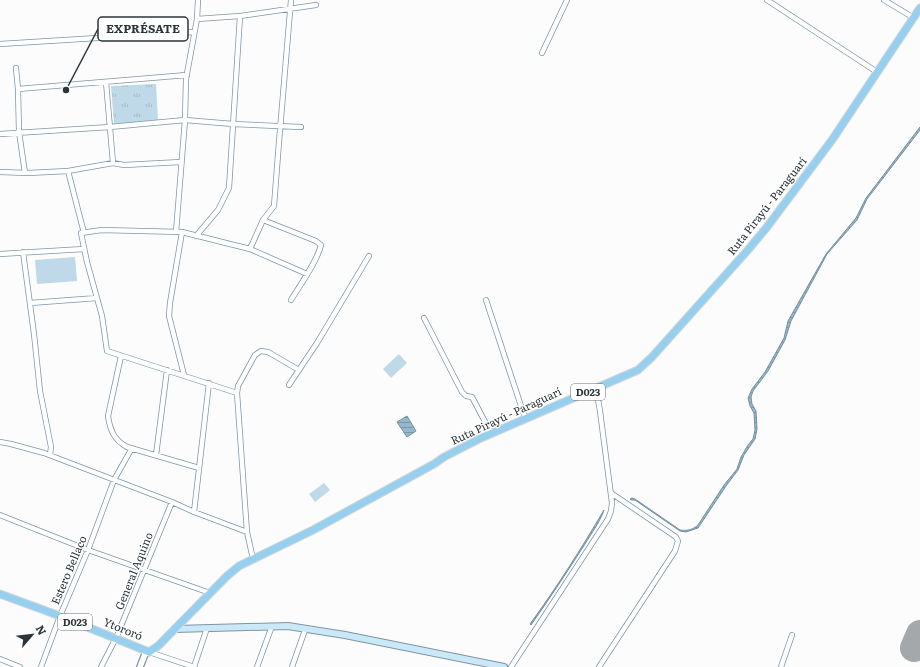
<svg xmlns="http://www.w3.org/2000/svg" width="920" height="667" font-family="Literata,serif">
<defs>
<pattern id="grass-tufts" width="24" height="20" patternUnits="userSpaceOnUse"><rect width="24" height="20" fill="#c0d9e8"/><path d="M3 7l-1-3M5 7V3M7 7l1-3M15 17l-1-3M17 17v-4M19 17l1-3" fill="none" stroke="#a5bbc8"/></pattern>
<pattern id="water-rules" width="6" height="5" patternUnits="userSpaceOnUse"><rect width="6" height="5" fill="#97b8cc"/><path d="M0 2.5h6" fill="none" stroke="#7b96a7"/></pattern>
</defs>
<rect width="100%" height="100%" fill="#fcfcfc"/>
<!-- grass -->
<path fill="url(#grass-tufts)" d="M156,84L158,120L114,124L111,86Z"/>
<!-- garden -->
<path fill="#c0d9e8" d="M75,257L77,281L37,284L35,260Z
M399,354L407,363L391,378L383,369Z
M324,483L330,490L315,502L309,494Z"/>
<!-- water -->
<path fill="url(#water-rules)" stroke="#7691a0" d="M920,127V130L867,199L857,220L827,254L791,321L785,340L768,371L753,391L751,397L752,404L756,411L757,429L755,439L744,455L738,470L726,486L698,528L686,532L680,531L635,500H631L630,499L632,498L635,499L680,530C686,531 693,530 698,525L724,485L737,469L741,457L748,445L753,439L755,430L754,413L750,406L748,398L752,389L765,372L784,338L788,321L826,254L856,218L866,198Z
M407,416L416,431L407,437L397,422Z
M604,510C601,520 591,534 585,544C567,572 550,598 531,625L530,624C557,587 581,549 604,510Z"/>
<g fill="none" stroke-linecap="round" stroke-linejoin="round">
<!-- runway -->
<path stroke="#a4a8aa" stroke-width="28" d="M914,648L920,634"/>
<!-- minor casing -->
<g stroke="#7d96a6" stroke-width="6">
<path id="minor" d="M767,0L877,72
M884,0L914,18
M197,19L240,16L316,5
M0,44L194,32
M542,53L567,0
M16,68L18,89L19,132L25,173
M106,82L113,163
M18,89L187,75
M0,134L110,127L185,120L233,124L301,127
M68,171L84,233
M0,172L28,173L68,171L113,163L124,165L181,162
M263,220L316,241L321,245C317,262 300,285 291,300
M176,232L185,120L186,79L197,19L198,0
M182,232L170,303L169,316L184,375
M196,236L218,210L229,188L240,16
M250,249L263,220L274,206L279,142L291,0
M23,252L34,334L40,391L51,447L50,455
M0,254L84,249
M486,300L525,418
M30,303L97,298
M424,318L462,392L466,396L472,397L491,433
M121,356L108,416C110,430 114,440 127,447L199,468
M289,385L317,343L369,256
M237,393L107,351L102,316L87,262L81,233L102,230L182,232L250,249L307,274
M0,442L11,444L44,453L172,502L194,512L247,532
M156,455L167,370
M194,512L209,383
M0,515L88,550L210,593
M253,559L247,532L237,393L238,386L255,355L261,351L268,352L299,370
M149,652L194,667
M0,659L20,667
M41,667L60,616L88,550L114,480L132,448
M101,667L116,638L172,502
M194,667L207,628
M257,667L272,626
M292,667L305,630
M511,667L608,519L611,511L612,503L600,411L596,388
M599,667L675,551L678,541L676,537L611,493
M781,667L792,635"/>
</g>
<!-- tertiary casing -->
<g stroke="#7d96a6" stroke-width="8">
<path id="tertiary" d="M140,667L145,654L149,652"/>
</g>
<!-- secondary casing -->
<g stroke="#7d96a6" stroke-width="8">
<path id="secondary" d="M175,629L288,626L345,635L504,667"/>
</g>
<!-- primary casing -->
<g stroke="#d4d7d8" stroke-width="9">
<path id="primary" d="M0,594L60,616L149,652L158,646L227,576L239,566L313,530L434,464L444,457L481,438L638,370L652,357L747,251L767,227L832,140L920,8"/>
</g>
<!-- minor -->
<use href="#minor" stroke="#fff" stroke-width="4.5"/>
<!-- tertiary -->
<use href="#tertiary" stroke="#fff" stroke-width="5.5"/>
<!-- secondary -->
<use href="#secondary" stroke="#cbe8f7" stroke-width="6"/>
<!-- primary -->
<use href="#primary" stroke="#97d0ef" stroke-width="7"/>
</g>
<g text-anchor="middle" stroke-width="3" stroke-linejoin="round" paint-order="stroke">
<!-- shield labels -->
<g fill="#fff" stroke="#6a7276" stroke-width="1">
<rect x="571" y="384" width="34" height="16" rx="3"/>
<rect x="58" y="614" width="34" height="16" rx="3"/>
</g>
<g font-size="10" font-weight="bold" fill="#2a353b">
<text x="588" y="396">D023</text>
<text x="75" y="626">D023</text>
</g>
<!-- street labels -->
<g font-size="11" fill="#2a353b" stroke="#fff">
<text transform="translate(767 206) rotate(-52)" y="4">Ruta Pirayú - Paraguarí</text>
<text transform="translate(506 416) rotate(-25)" y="4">Ruta Pirayú - Paraguarí</text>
<text transform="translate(69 570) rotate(-67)" y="4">Estero Bellaco</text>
<text transform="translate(134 571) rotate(-68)" y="4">General Aquino</text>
<text transform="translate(123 629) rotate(22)" y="4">Ytororó</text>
</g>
</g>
<!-- callouts -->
<path fill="none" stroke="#2a353b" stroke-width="1.5" d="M66 90L98 29"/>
<circle fill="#2a353b" stroke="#fff" stroke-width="1.5" cx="66" cy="90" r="4"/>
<rect fill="#fff" stroke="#2a353b" stroke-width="1.5" x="98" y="17" width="90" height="24" rx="4"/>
<g font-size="12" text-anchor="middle" font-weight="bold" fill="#2a353b">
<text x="143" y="33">EXPRÉSATE</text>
</g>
<!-- north arrow -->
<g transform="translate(32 635) rotate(62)" stroke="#ffffff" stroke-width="3" paint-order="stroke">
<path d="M0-3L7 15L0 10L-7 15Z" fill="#2a353b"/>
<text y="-6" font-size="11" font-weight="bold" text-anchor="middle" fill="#2a353b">N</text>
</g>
</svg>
